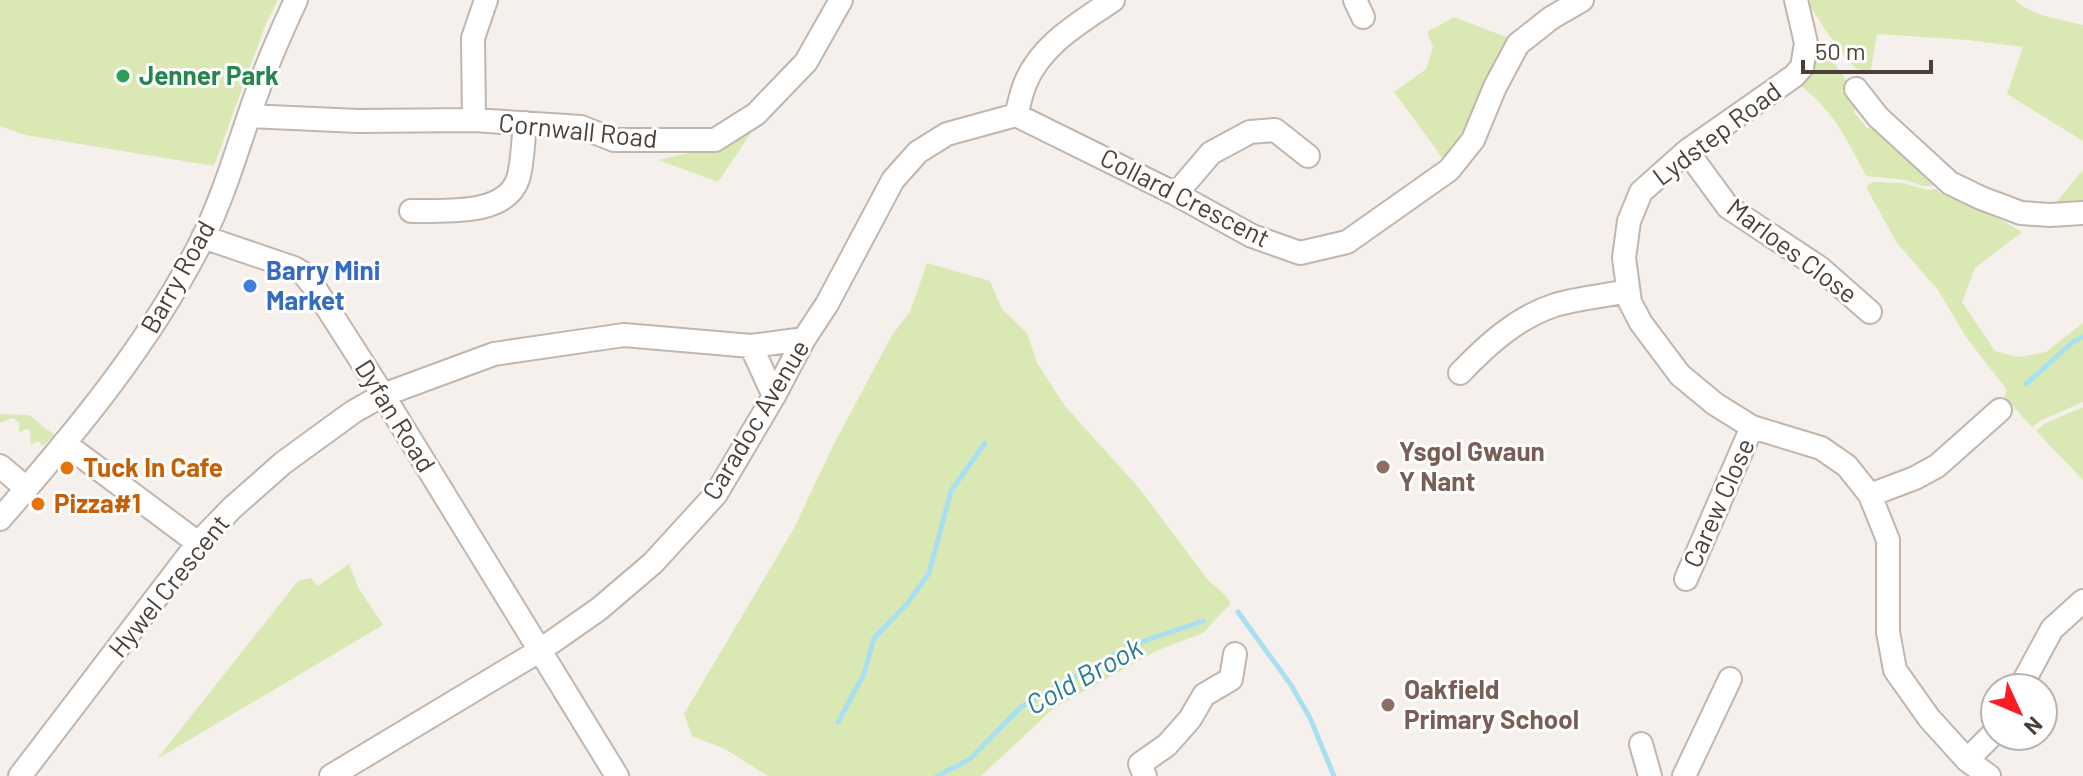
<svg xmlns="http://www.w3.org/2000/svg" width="2083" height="776" font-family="Barlow,sans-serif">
<rect width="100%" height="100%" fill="#f5f0eb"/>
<!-- green -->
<path fill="#dae9b4" d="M0,0H278L265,26L214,166L25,135L0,126Z
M1806,0H2015C2032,16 2060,19 2083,25V141L2007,94L2023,47L1968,40L1877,34L1870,74L1855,68L1829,35Z
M1454,17L1514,40L1466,132L1447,164L1394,92L1426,69L1433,47L1427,32Z
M1814,33L1855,94L1859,105L1854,112L1867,128L1878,126L1935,184L1931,186H1923L1905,180L1866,176C1847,139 1832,108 1797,83Z
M753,130L718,182L658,160L730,144Z
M2083,170V201L2054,205Z
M1873,182L1903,183L1927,190L1937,189L1940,193L1969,201L2022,232L1975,268L1962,302L1995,351L2018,357L2046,352L2083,323V402L2040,421L2032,427L2004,396L2007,390L1966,337L1938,290L1897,243L1866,187Z
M927,263L990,281L1002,309L1027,333L1037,363L1065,406L1139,488L1208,580L1224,594L1231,603L1203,633L1156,651L1054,708L981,776H768L725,749L692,736L684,714L793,530L834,444L892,335L910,312Z
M2083,407V480L2036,431L2044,424Z
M0,414L29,415L54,435L43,446L38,441L31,445L30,430L25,429L21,432L18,430L20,423L13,418L0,423Z
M349,564L359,589L383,625L157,759L298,581L311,578L318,586Z"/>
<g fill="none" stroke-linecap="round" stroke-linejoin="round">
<!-- stream -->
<path stroke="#a8e0f1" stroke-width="5" d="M2026,384L2073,342L2083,337
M1238,612L1291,685L1310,718L1334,776
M838,722L864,674L874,638L907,604L929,573L951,491L985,443
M937,776L969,760L1021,707L1132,645L1203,621"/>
<!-- minor casing -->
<g stroke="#c1b6ad" stroke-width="26">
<path id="minor" d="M1355,0L1363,17
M1796,0L1806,43L1802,67L1794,76L1687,151L1641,192L1629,221L1624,258L1630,302L1641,323L1680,375L1715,404L1752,427L1821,448L1847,466L1870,495L1888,540V632L1895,670L1929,718L1967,760L1989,776
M1856,89L1878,117L1950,183L1981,198L2021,213L2050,215L2083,213
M1016,115L1176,194L1252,236L1300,253L1347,242L1449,170L1473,140L1495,87L1518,44L1551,18L1582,0
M1016,115C1019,105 1021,94 1025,84C1041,44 1080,23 1113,0
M249,116L358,121L474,120L581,127L614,140H715L756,114L806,62L841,0
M474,120L473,38L486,0
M1687,151L1728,207L1820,268L1870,312
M1176,194L1211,153L1250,132L1275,130L1308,156
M411,211C443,210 505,217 518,179C523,162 523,140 525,123
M203,237L294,268L304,274L314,287L383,395L617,776
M751,346L774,396
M1460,373C1487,345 1516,318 1555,305C1578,298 1604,296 1628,291
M64,443L198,543
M0,466L26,488
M1870,495L1915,478L1937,466L2000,410
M0,519C76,432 151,342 203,238C226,191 240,139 258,90C269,59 282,30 296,0
M1686,579L1752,427
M2020,688L2052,629L2083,601
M1641,744L1650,776
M1967,760L1995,732
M20,776L198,543L232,508L283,463L353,412L383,395L494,354L624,335L751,346L804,339
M331,776L539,651L599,609L653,563L716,494L774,396L804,339L827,304L893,180L918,152L947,134L1016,115
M1145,776L1140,764L1167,745L1190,719L1204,695L1231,679L1235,654
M1684,776L1730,679"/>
</g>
<!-- minor -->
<use href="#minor" stroke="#fff" stroke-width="22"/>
</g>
<!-- markers -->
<circle fill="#2e9e5b" stroke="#fff" stroke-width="3" cx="123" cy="76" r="8"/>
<circle fill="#3f7fe0" stroke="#fff" stroke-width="3" cx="250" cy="286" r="8"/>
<g fill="#8d6e63" stroke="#fff" stroke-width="3">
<circle cx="1383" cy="467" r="8"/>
<circle cx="1388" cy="705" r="8"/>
</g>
<g fill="#e8710a" stroke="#fff" stroke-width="3">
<circle cx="67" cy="468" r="8"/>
<circle cx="38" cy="504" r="8"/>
</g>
<g text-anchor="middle" stroke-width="6" stroke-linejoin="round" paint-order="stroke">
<!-- leisure labels -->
<g font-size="26" font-weight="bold" fill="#27864d" stroke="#fff" text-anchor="start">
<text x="139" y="85">Jenner Park</text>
</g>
<!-- street labels -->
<g font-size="26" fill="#4a4038" stroke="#fff">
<text transform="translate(578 131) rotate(6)" y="9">Cornwall Road</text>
<text transform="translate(1717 134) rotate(-37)" y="9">Lydstep Road</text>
<text transform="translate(1185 198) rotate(27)" y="9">Collard Crescent</text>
<text transform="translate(1792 251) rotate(37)" y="9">Marloes Close</text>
<text transform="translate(178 277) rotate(-61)" y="9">Barry Road</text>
<text transform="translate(395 416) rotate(58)" y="9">Dyfan Road</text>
<text transform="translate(756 420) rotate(-59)" y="9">Caradoc Avenue</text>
<text transform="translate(1719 503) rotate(-66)" y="9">Carew Close</text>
<text transform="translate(169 586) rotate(-51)" y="9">Hywel Crescent</text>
</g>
<!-- shop labels -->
<g font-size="26" font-weight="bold" fill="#366cbe" stroke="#fff" text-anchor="start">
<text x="266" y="280">Barry Mini<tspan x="266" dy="30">Market</tspan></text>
</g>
<!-- education labels -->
<g font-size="26" font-weight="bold" fill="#785e54" stroke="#fff" text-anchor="start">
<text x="1399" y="461">Ysgol Gwaun<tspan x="1399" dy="30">Y Nant</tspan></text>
<text x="1404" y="699">Oakfield<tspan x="1404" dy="30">Primary School</tspan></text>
</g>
<!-- food labels -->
<g font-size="26" font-weight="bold" fill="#c56008" stroke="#fff" text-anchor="start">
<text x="83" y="477">Tuck In Cafe</text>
<text x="54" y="513">Pizza#1</text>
</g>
<!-- water labels -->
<g font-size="28" font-style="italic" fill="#2a7b96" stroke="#fff">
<text transform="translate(1084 676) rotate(-29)" y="10">Cold Brook</text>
</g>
</g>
<!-- north arrow -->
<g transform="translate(2019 712) rotate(134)"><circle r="38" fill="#ffffff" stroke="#b7b3af" stroke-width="2"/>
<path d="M0-6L14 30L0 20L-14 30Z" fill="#fa1d22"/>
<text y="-12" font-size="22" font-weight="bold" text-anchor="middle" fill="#4a4038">N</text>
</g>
<!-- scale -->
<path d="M1803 60v12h128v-12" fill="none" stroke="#4a4038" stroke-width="4"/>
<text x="1815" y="60" font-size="24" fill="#4a4038" stroke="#ffffff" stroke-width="6" paint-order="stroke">50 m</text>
</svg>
